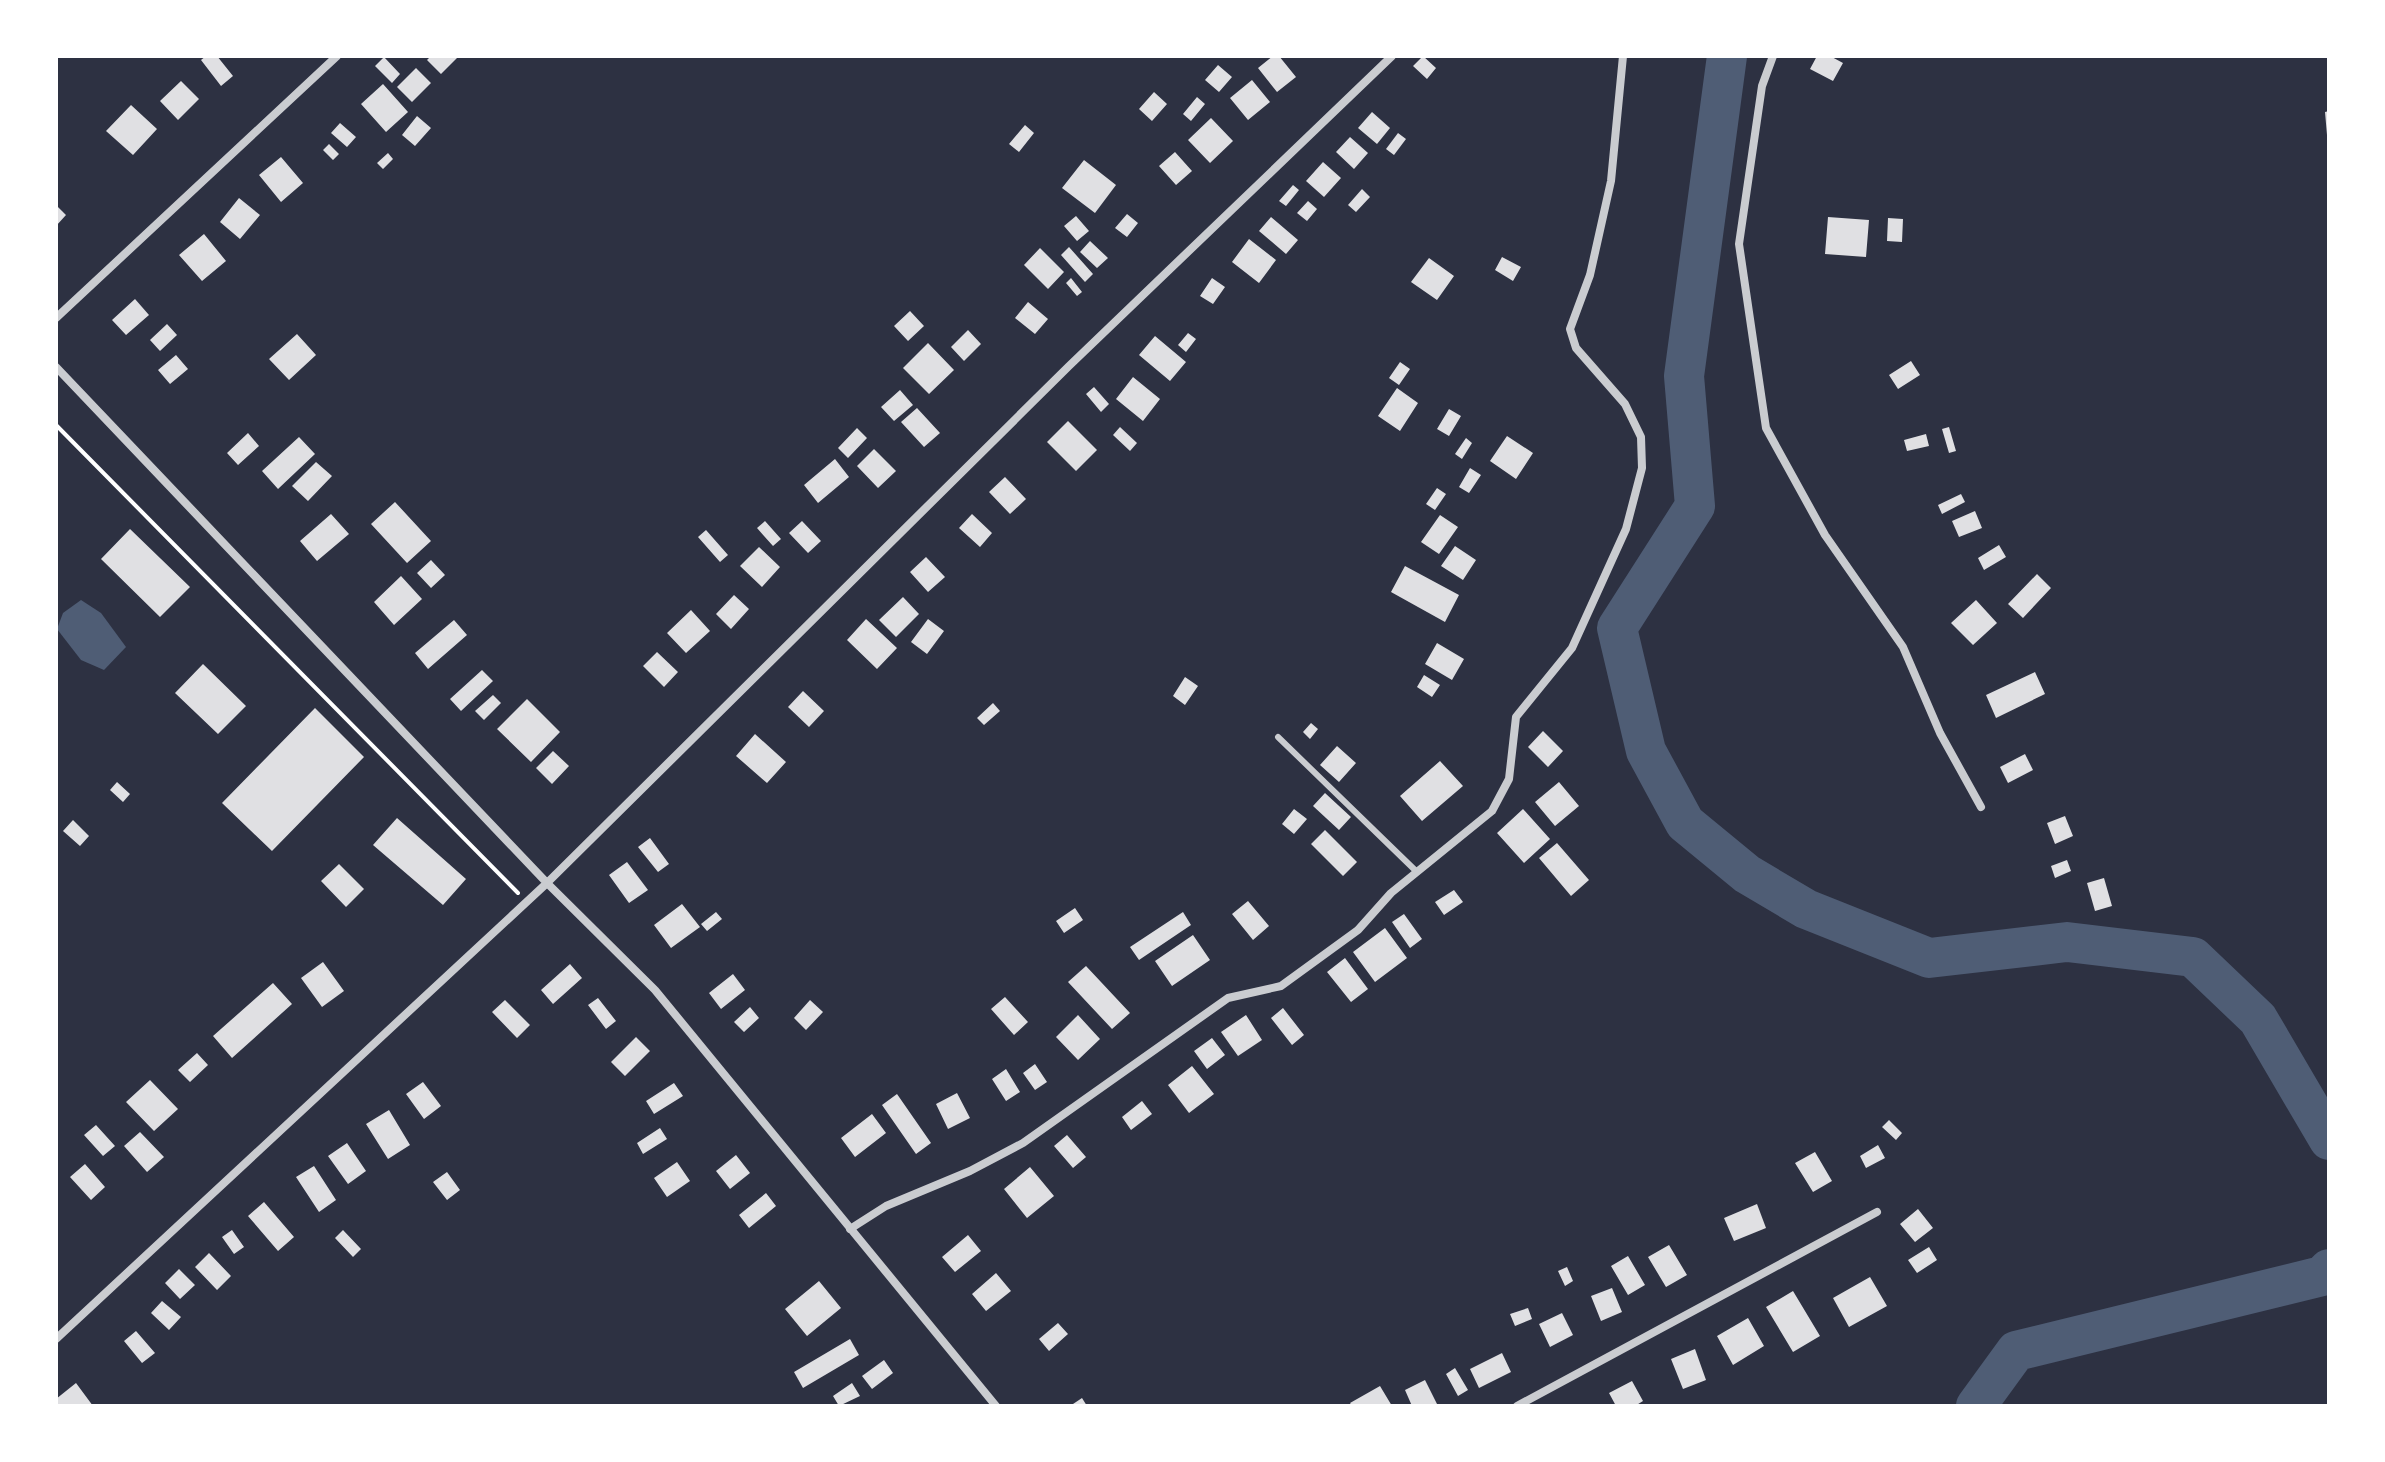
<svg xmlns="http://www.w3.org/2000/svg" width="2385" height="1462" font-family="'Fira Sans',sans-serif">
<rect width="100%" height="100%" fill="#2d3142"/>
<!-- water -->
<path fill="#4f5d75" d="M81,600L101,613L126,647L104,670L81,660L57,629L63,613Z"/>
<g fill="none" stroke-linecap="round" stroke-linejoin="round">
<!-- river -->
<path stroke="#4f5d75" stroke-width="40" d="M1727,56L1684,376L1695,506L1617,628L1646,751L1685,823L1747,874L1806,909L1929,958L2067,942L2193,957L2258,1019L2329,1140
M1976,1406L2016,1351L2322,1276L2329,1269"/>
</g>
<!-- building -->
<path fill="#e0e0e3" d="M206,56H217L233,76L221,86L201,60Z
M431,56H459L441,74L427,60Z
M1273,56H1279L1296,77L1277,92L1258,68Z
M1423,56L1436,68L1427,79L1413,66Z
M1817,56H1830L1843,63L1833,81L1810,69Z
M384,57L400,74L392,83L375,66Z
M1218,65L1232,77L1219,92L1205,80Z
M416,68L431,83L412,102L397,87Z
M1252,80L1270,102L1248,120L1230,98Z
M181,81L199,99L178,120L160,101Z
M383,84L408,112L386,132L361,104Z
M1154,92L1167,104L1152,121L1139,109Z
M1197,97L1205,104L1191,121L1183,114Z
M131,105L157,129L133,155L106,131Z
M2329,111V135H2327L2325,112Z
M1372,112L1390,128L1377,144L1358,128Z
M417,116L431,128L415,146L402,135Z
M1211,118L1233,141L1210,163L1188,140Z
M340,123L356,137L347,147L331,133Z
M1025,125L1034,133L1019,152L1009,144Z
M1398,133L1406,139L1394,155L1386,149Z
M1350,137L1368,153L1354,169L1336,152Z
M329,144L339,154L333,160L323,150Z
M1175,152L1192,171L1176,185L1159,166Z
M388,153L393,159L383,169L377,163Z
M281,157L303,183L281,202L259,175Z
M1084,160L1116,185L1095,213L1062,188Z
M1323,162L1341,178L1324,197L1306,181Z
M1293,185L1299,190L1286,206L1279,201Z
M1362,189L1370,197L1356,212L1348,205Z
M239,198L260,215L240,239L220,222Z
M1308,201L1317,209L1307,221L1297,213Z
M56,205L66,215L56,226Z
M1127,214L1138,223L1127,237L1115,228Z
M1076,216L1089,231L1077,241L1064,226Z
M1271,217L1298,240L1286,254L1259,231Z
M1828,217L1869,220L1866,257L1825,254Z
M1888,218L1903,219L1902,242L1887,241Z
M204,234L226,261L202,281L179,255Z
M1249,239L1276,260L1259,283L1232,262Z
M1090,241L1108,258L1097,268L1080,252Z
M1069,247L1093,274L1085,282L1061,255Z
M1040,248L1064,272L1048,289L1024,265Z
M1502,257L1521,267L1513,281L1495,270Z
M1429,258L1454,276L1437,300L1411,282Z
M1071,278L1082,292L1077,296L1066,283Z
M1212,278L1225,287L1213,304L1200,296Z
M135,299L149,315L126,335L112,320Z
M1028,302L1048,319L1035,334L1015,318Z
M910,311L924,326L908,341L894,326Z
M167,324L177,335L160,351L150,340Z
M968,330L981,344L964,361L951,347Z
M1188,333L1196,339L1186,352L1178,345Z
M297,334L316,355L289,380L269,359Z
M1155,336L1186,362L1170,381L1139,355Z
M928,343L954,370L929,394L903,368Z
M176,355L188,369L170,384L158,370Z
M1911,361L1920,375L1898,389L1889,375Z
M1400,362L1410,369L1399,385L1389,378Z
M1133,377L1160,399L1143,421L1116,399Z
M1094,387L1109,404L1101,412L1086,394Z
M1397,388L1418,403L1400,431L1378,416Z
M900,390L913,405L894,421L881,407Z
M917,408L940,433L924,447L901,422Z
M1449,409L1461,416L1449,436L1437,429Z
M1068,421L1097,450L1076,471L1047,442Z
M1120,427L1137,443L1130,451L1113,435Z
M1949,427L1956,451L1949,453L1942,429Z
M857,428L867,438L848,458L838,448Z
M248,433L259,446L238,465L227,453Z
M1926,434L1929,446L1907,451L1904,440Z
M1507,436L1533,453L1516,479L1490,461Z
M299,437L315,454L278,489L262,471Z
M1466,438L1472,443L1462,459L1455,454Z
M874,449L896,471L878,488L857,466Z
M835,459L849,477L818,503L804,485Z
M316,462L332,476L308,501L292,486Z
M1470,468L1481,475L1469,493L1459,487Z
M1005,477L1026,499L1010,514L989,492Z
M1437,488L1446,494L1435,510L1426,504Z
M1961,494L1965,502L1942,514L1938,505Z
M395,502L431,541L407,563L371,524Z
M1975,511L1982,528L1959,537L1952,521Z
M331,514L349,534L317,561L300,541Z
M972,514L992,533L980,547L959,528Z
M1440,515L1458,527L1439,554L1421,542Z
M765,521L781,539L773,546L757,528Z
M802,521L821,541L808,553L789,533Z
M130,529L190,587L160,617L101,559Z
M706,530L728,555L720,562L698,537Z
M1999,545L2006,557L1984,570L1978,558Z
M1455,546L1476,560L1463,580L1441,566Z
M759,547L780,567L762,587L740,566Z
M926,557L945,577L928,592L910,572Z
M431,560L445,575L431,588L417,573Z
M1405,566L1459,595L1445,622L1391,592Z
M2037,574L2051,588L2023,618L2008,604Z
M401,576L422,599L394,625L374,602Z
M734,595L749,609L731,629L716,614Z
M903,597L919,614L896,637L879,620Z
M1976,600L1997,623L1973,645L1951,623Z
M691,610L710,631L686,653L667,633Z
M866,619L897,648L877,669L847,640Z
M928,619L944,631L927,654L911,642Z
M454,620L467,635L428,669L415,653Z
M1437,643L1464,659L1452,680L1425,664Z
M657,652L678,672L664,687L643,666Z
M203,664L246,706L218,734L175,693Z
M482,670L493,681L461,711L450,699Z
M2035,672L2045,694L1996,718L1986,695Z
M1424,675L1440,685L1432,697L1417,687Z
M1185,677L1198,686L1185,705L1173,696Z
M803,691L824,711L809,727L788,707Z
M493,695L501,703L484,720L475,711Z
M527,699L560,732L531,762L497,729Z
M993,703L1000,711L984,725L977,718Z
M315,708L364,757L272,851L222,803Z
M1311,723L1318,729L1310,739L1303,732Z
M1543,731L1563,751L1548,767L1528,747Z
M755,734L786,762L767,783L736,756Z
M1337,746L1356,763L1339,782L1320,765Z
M553,751L569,766L552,784L536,768Z
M2025,754L2033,770L2008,783L2000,767Z
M1440,761L1463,786L1422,821L1400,796Z
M117,782L130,794L123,802L110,790Z
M1559,782L1579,806L1555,826L1535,802Z
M1325,793L1351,817L1339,830L1313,806Z
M1294,809L1307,819L1294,834L1282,824Z
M1523,809L1550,839L1524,863L1497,833Z
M2065,816L2073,836L2055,844L2047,823Z
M397,818L466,879L443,905L373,845Z
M73,820L89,836L80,846L63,831Z
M1325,830L1357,862L1343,876L1311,844Z
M650,838L669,864L658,872L638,847Z
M1557,843L1589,880L1571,896L1539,858Z
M2067,860L2071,871L2055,878L2051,866Z
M627,862L648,890L629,903L609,875Z
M339,864L364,889L346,907L321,881Z
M2104,878L2112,906L2095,911L2087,883Z
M1454,890L1463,902L1444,915L1435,902Z
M1248,901L1269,926L1253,940L1232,914Z
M682,904L700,927L671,948L654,925Z
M1075,908L1083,920L1064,933L1056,921Z
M716,912L722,919L707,931L701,924Z
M1183,912L1191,925L1139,960L1130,947Z
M1404,914L1422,939L1410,948L1392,922Z
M1385,928L1407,958L1375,982L1353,952Z
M1193,935L1210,960L1172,986L1155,961Z
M1345,958L1368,989L1351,1002L1327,972Z
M323,962L344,991L322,1007L301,978Z
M570,964L582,978L553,1004L541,990Z
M1086,966L1130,1013L1112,1029L1068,982Z
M733,974L745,990L721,1009L709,993Z
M273,983L292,1004L232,1058L213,1036Z
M1005,997L1028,1022L1014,1035L991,1009Z
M598,998L616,1021L606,1029L588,1005Z
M505,1000L530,1025L517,1038L492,1012Z
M810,1000L823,1012L806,1030L794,1018Z
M750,1007L759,1018L744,1032L734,1022Z
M1283,1008L1304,1035L1292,1045L1271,1018Z
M1078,1015L1100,1039L1078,1060L1056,1037Z
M1246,1015L1262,1040L1238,1056L1221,1032Z
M636,1037L650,1051L625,1076L611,1062Z
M1212,1038L1225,1055L1207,1069L1194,1051Z
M197,1053L208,1065L190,1082L178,1070Z
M1035,1064L1047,1082L1035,1090L1023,1073Z
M1192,1066L1214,1094L1189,1113L1168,1085Z
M1006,1069L1020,1092L1006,1101L992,1079Z
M150,1080L178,1109L154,1131L126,1102Z
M423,1082L441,1106L424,1119L406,1094Z
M674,1083L683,1096L654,1114L646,1101Z
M957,1093L970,1118L948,1129L936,1104Z
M897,1094L931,1143L916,1154L882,1105Z
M1142,1101L1152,1114L1131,1130L1122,1117Z
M389,1110L410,1145L388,1159L366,1124Z
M872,1114L886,1133L855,1157L841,1138Z
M1889,1120L1902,1133L1896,1140L1882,1127Z
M96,1125L115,1146L103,1156L84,1135Z
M660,1128L667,1139L643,1154L637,1143Z
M140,1132L164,1157L147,1172L124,1146Z
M1067,1135L1086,1157L1073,1168L1054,1146Z
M347,1143L366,1171L348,1184L328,1156Z
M1878,1145L1885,1158L1866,1168L1860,1156Z
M1815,1152L1832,1181L1813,1192L1795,1163Z
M736,1155L750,1173L730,1189L716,1171Z
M677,1162L690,1181L667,1197L654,1178Z
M85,1164L105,1187L91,1200L70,1177Z
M314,1166L336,1200L319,1212L296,1177Z
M1030,1167L1054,1196L1027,1218L1004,1189Z
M447,1172L460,1190L447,1200L433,1182Z
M766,1193L776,1206L749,1228L739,1215Z
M264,1202L294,1237L278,1251L248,1216Z
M1757,1204L1766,1228L1734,1241L1724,1218Z
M1918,1209L1933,1228L1915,1242L1900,1224Z
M232,1230L244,1247L234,1254L222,1237Z
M343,1230L361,1249L353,1257L335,1238Z
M968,1235L981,1251L955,1272L942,1257Z
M1669,1245L1687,1275L1666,1287L1648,1257Z
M1929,1247L1937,1260L1917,1273L1908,1260Z
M209,1253L231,1276L217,1290L195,1267Z
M1628,1256L1645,1285L1628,1295L1611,1266Z
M1567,1267L1573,1281L1565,1286L1558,1271Z
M179,1269L195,1285L180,1299L165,1283Z
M996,1273L1011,1291L986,1311L972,1294Z
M1870,1277L1887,1306L1849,1327L1833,1298Z
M819,1281L841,1308L807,1336L785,1309Z
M1612,1288L1622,1312L1601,1321L1591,1296Z
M1793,1291L1820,1336L1793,1352L1766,1307Z
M162,1301L181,1317L169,1330L151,1313Z
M1528,1308L1532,1319L1515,1326L1510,1314Z
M1562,1313L1573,1335L1550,1347L1539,1324Z
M1748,1318L1764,1346L1733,1365L1717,1336Z
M1058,1323L1068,1334L1049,1351L1039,1339Z
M136,1331L155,1353L142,1363L124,1341Z
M850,1339L859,1355L803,1388L794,1372Z
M1695,1349L1706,1380L1683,1389L1671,1359Z
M1502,1353L1511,1372L1479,1388L1470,1369Z
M884,1360L893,1373L872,1389L862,1376Z
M1455,1368L1468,1390L1458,1396L1446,1374Z
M1425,1380L1437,1404L1412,1406L1405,1390Z
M1632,1381L1643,1401L1635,1406H1616L1609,1393Z
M76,1383L93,1406H56V1399Z
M852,1383L860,1396L839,1406L833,1396Z
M1380,1386L1392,1406H1352L1350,1403Z
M1082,1398L1087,1406H1070Z"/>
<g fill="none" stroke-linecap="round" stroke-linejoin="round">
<!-- path -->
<path stroke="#fff" stroke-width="4" d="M56,425L518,893"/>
<!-- service -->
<path stroke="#caccd0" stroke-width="6" d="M1278,737L1417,872"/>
<!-- minor -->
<path stroke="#caccd0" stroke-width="8" d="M1773,56L1762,86L1739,244L1766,428L1825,535L1903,647L1940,733L1981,807
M56,318L337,56
M56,367L547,883L655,990L996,1406
M850,1229L886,1206L970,1171L1023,1143L1228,998L1281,986L1358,930L1391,893L1492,811L1509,779L1516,717L1572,648L1626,529L1642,468L1641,437L1625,404L1576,348L1570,329L1590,275L1611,181L1623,56
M56,1339L547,883L1069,366L1392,56
M1517,1406L1877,1212"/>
</g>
<!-- border -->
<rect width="2385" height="1462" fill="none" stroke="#ffffff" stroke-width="116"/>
</svg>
